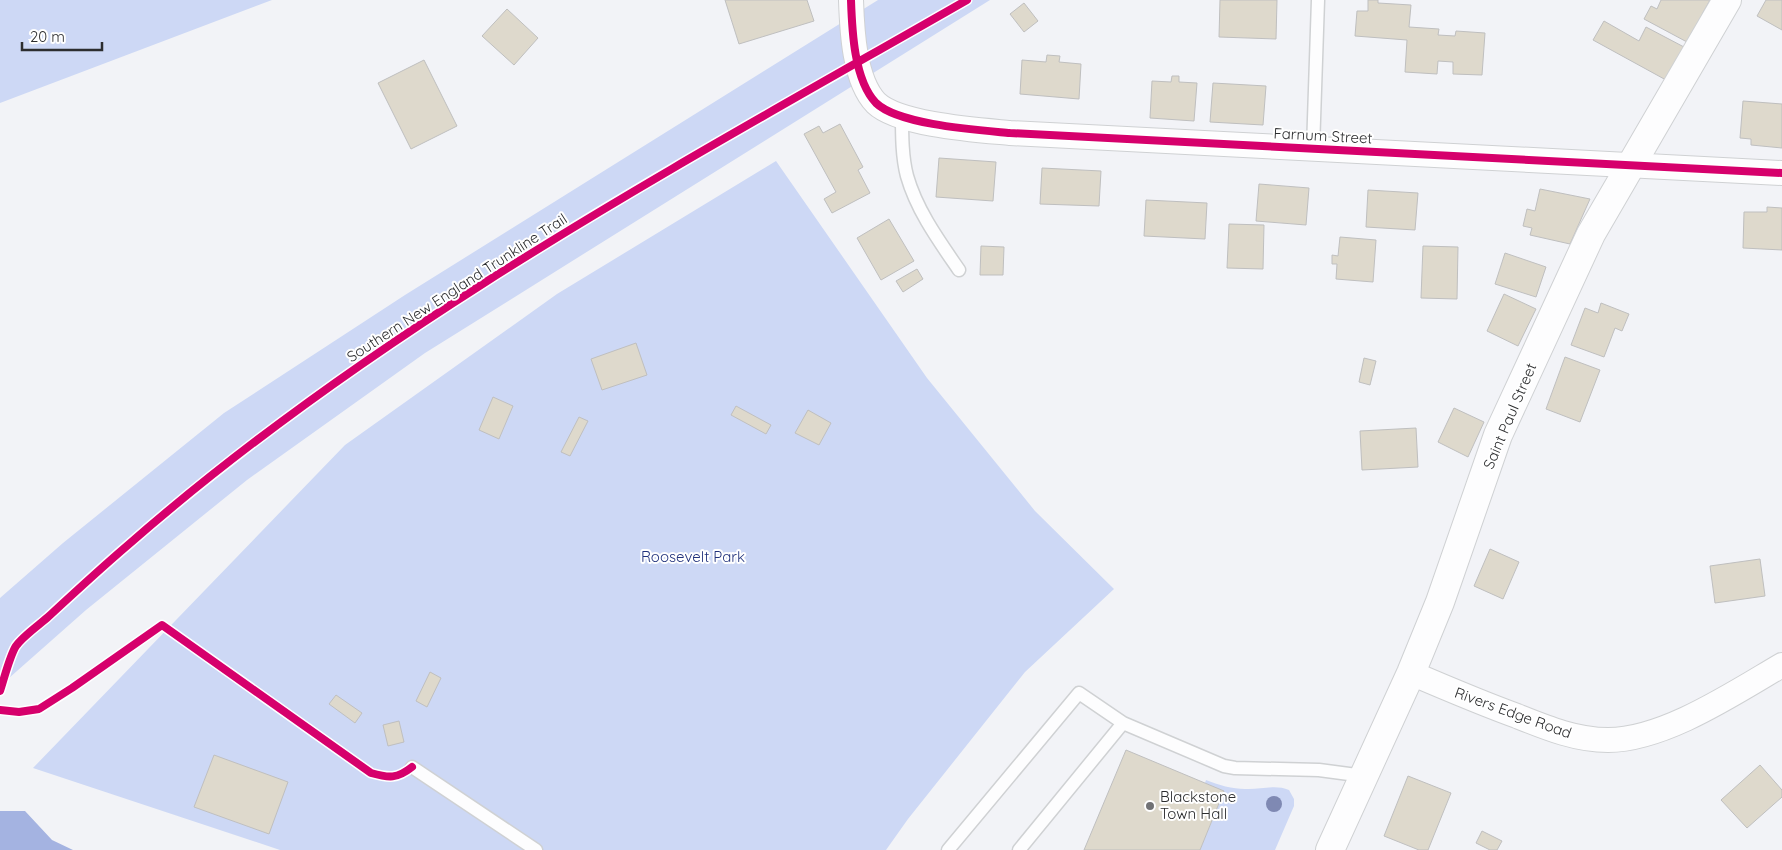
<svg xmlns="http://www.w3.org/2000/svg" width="1782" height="850" font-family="Quicksand,sans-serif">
<rect width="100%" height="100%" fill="#f2f3f7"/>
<!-- green -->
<path fill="#cdd8f5" d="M0,0H272L0,103Z
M878,0H990L425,353L247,480L86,610L0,686V598L63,543L224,413L405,295Z
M776,161L927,378L1035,511L1114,589L1025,672L908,819L886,850H280L33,768L345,445L557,294Z
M1206,780C1218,785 1233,789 1245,789C1260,790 1275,784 1289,790L1294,799V806L1275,850H1200L1224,792L1205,783Z"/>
<!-- water -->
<path fill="#a4b3e1" d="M0,811H25L52,840L73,850H0Z"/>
<!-- building -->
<path fill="#ded9cc" stroke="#bfbfbf" d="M725,0H807L814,21L739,44Z
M1220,0H1277L1276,39L1219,37Z
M1368,0H1378V3L1411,5L1409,27L1439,29L1438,35L1455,36L1456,31L1485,33L1482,75L1453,74V62L1438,61L1437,74L1405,72L1407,40L1355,36L1357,11H1368Z
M1661,0H1710L1687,42L1644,19L1651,6L1657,9Z
M1766,0H1782V30L1757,16Z
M1024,3L1038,21L1024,32L1010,14Z
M507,9L538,38L514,65L482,36Z
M1604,21L1639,41L1646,27L1684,47L1666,80L1593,40Z
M1047,55L1060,56L1059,62L1081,64L1079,99L1020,94L1022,60L1046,62Z
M424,60L457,126L411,149L378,83Z
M1172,76H1179V82L1197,83L1194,121L1150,118L1152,81L1171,82Z
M1213,83L1266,86L1263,125L1210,122Z
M1743,101L1782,104V148L1751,145V139L1740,138Z
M840,124L863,167L858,170L870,193L832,213L824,199L836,192L804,134L819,126L823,133Z
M939,158L996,162L993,201L936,197Z
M1042,168L1101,171L1099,206L1040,204Z
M1259,184L1309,188L1306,225L1256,221Z
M1540,189L1590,199L1570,244L1530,235L1532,228L1523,226L1527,209L1535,211Z
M1368,190L1418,193L1415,230L1366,227Z
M1146,200L1207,203L1205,239L1144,236Z
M1767,207L1782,208V250L1743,248L1744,212H1767Z
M889,219L914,261L881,280L857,238Z
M1229,224L1264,225L1263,269L1227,268Z
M1340,237L1376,240L1373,282L1336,279L1337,264H1332V255L1338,256Z
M981,246L1004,247L1003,275H980Z
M1423,246L1458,247L1457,299L1421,298Z
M1505,253L1546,267L1536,297L1495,284Z
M917,269L923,279L903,292L896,281Z
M1504,294L1536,309L1518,346L1487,331Z
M1601,303L1629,314L1622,331L1615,328L1604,357L1571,345L1585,308L1598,313Z
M636,343L647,375L602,390L591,359Z
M1565,357L1600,370L1580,422L1546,409Z
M1364,358L1376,361L1370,385L1359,382Z
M493,397L513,406L499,439L479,430Z
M736,406L771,425L766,434L731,415Z
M1454,408L1484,422L1468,457L1438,442Z
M808,410L831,423L819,445L795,433Z
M579,417L588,421L570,456L561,452Z
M1416,428L1418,467L1362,470L1360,431Z
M1490,549L1519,562L1503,599L1474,586Z
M1760,559L1765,596L1715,603L1710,566Z
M430,672L441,678L427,707L416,701Z
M336,695L362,713L355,723L329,704Z
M399,721L404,742L388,746L383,725Z
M1126,750L1224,791L1200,850H1084Z
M214,755L288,782L269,834L194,807Z
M1760,765L1782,790V797L1747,828L1721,800Z
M1408,776L1451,793L1428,850H1419L1384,836Z
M1482,831L1502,841L1497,850H1490L1476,843Z"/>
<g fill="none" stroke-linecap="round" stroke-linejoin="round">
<!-- service casing -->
<g stroke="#cfd1d3" stroke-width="15">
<path id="service" d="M902,115C902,135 902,157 907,176C917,211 939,241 959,270
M1313,149L1318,0
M412,767L536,850
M948,850L1079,693L1123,723L1224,766L1235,768L1319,770L1364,776
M1019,850L1123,723"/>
</g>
<!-- minor casing -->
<g stroke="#cfd1d3" stroke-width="26">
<path id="minor" d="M851,0C852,30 854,80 876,103C899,125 978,130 1010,133L1782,173
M1411,673C1446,688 1481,703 1517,716C1547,728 1576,740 1608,740C1664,740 1734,693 1782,665"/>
</g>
<!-- secondary casing -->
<g stroke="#cfd1d3" stroke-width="30">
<path id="secondary" d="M1330,850L1411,673L1440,602L1498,435L1591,234L1727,0"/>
</g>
<!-- service -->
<use href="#service" stroke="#fdfdfe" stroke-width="12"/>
<!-- minor -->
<use href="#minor" stroke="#fdfdfe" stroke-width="24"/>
<!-- secondary -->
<use href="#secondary" stroke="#fdfdfe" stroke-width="28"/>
<!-- cycleway casing -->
<g stroke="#fff" stroke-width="11">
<path id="cycleway" d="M851,0C852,30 854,80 876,103C899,125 978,130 1010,133L1782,173
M0,691C4,679 10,655 16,646C23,636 39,625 48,617C74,593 101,568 128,545C379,325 679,165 967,0
M0,710L19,712L39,709L72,688L162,625L371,773C389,778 397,779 412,767"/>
</g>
<!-- cycleway -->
<use href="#cycleway" stroke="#d6006c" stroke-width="8"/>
</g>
<!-- trees -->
<circle fill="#7f89b3" cx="1274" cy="804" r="8"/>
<!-- markers -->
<circle fill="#717275" stroke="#fff" stroke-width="2" cx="1150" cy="806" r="5"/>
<g text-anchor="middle" stroke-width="4" stroke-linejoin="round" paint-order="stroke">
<!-- street labels -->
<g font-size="15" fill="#2c2d2f" stroke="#fff">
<text transform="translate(1323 136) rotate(3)" y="5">Farnum Street</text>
<text transform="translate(457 288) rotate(-33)" y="5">Southern New England Trunkline Trail</text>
<text transform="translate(1510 416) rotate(-67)" y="5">Saint Paul Street</text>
<text transform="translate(1513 713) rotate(20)" y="5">Rivers Edge Road</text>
</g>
<!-- park labels -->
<g font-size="15" fill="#21327c" stroke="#fff">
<text x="693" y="562">Roosevelt Park</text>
</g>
<!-- poi labels -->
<g font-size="15" fill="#2c2d2f" stroke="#fff" text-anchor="start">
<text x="1160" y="802">Blackstone<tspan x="1160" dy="17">Town Hall</tspan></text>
</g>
</g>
<!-- scale -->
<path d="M22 42v8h80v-8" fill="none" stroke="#2c2d2f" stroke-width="2.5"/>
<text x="30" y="42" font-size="15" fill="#2c2d2f" stroke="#ffffff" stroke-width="4" paint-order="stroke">20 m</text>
</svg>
